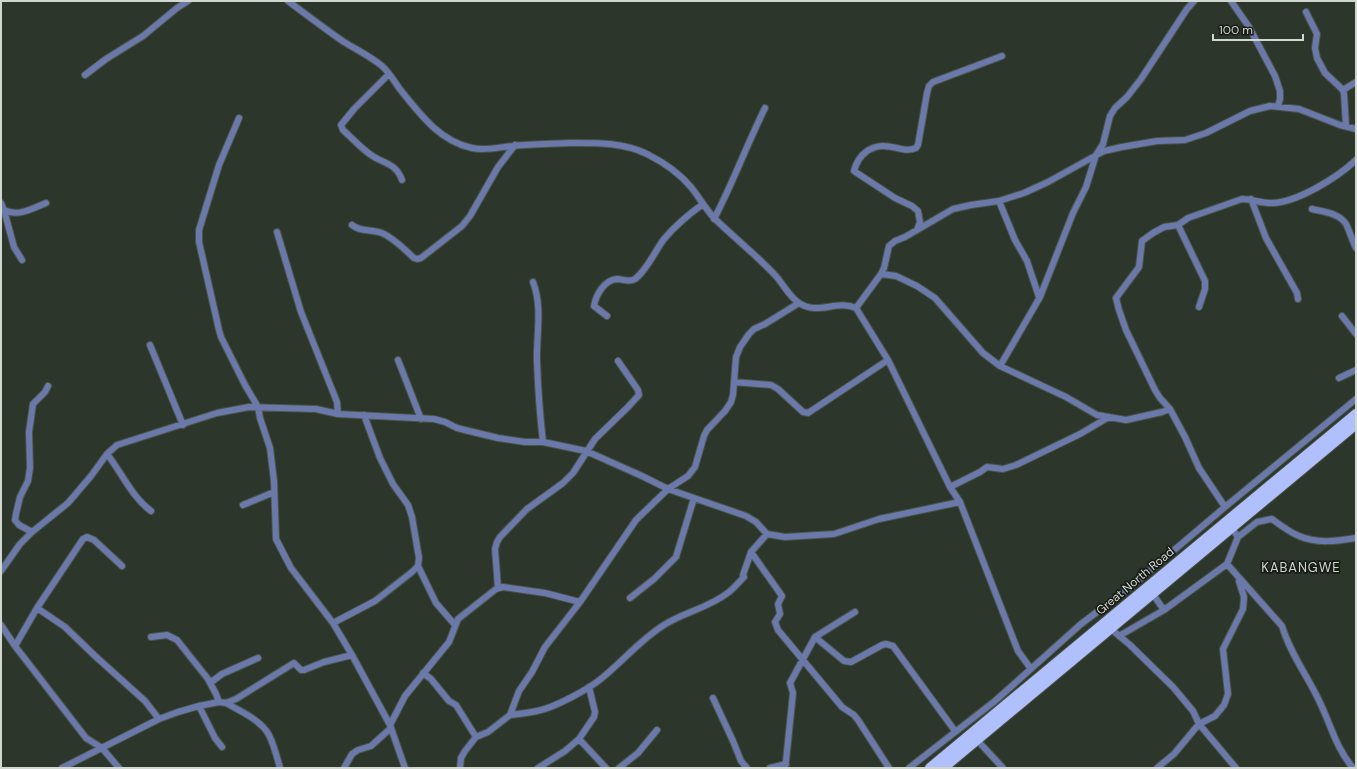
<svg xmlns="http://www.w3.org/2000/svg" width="1357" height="769" font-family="'DM Sans',sans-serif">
<rect width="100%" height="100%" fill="#2c362a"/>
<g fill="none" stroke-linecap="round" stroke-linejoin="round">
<!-- street casing -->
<g stroke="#4a5348" stroke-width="8">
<path id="street" d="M288,1C307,15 325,29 344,42C357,50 370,56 382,66C389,72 394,81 399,88C419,113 439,141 472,148C485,151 500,147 513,146C532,144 550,144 569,143C596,143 622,142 647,154C663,162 679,173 691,187C699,197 706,210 716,220C735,238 756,255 774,274C783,283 788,296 799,303C819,316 836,299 856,308L888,360L950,487L960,502L1018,651L1031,669
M1231,1L1249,27L1275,76L1280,91V99L1278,106
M1306,12L1317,34L1315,48L1317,58L1325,73L1343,90L1344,94L1346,126
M389,74L354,109L341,125L343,130C352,138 361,148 371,155C384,164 396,163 402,180
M85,75L106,59L143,36L177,8L188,1
M1343,90L1356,82
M239,118L219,165L199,230V242L219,330L221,337L245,385L258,407L260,418L270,448L274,481L276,539L291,568L333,623L352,655L390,725L405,768
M1251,199L1266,238L1297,293L1298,299
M999,201L1015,240L1027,261L1039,297
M1,203L4,210C18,217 31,209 46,203
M1312,209C1324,212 1339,213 1346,224C1350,232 1352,240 1356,248
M4,210L14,247L22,260
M714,219C733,183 747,144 765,108
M352,225C360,232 372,229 382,233C394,238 404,249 414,258L417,259L421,258L462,226L470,216L498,167L515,145
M1178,225L1205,281V289L1199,307
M917,230L920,222L918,211L912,206L895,198L854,171C856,163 860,156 867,151C887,138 901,155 916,148L918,145L927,93L929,86L933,82L1002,56
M277,232L301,312L337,402L338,414
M881,274L896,276L917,286L935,298L983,353L1000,366L1066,397L1097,415L1126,420L1162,412L1170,409
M533,282C543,308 536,335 537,362C538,389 540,416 543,442
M856,308L881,274L884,268L889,246L895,241L905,237L953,209L971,205L999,201L1024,193L1048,182L1104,151L1122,147L1157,141L1185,140L1206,133L1250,111L1270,106L1299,109L1340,125L1356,129
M607,316L594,306C596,295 604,280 617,279C623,279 629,283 635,279C647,270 655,251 664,239C675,226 689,214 703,204
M1342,316L1356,334
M150,345L183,425
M398,360L421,419
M1000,366L1040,297L1073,213L1086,187L1096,155L1103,144L1110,116L1115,108L1127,97L1141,79L1187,9L1194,1
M1339,378L1356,370
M734,382L771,385L778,389L803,412L808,413L888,360
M107,454C122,473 131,496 151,511
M950,487L980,472L987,467L1003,469L1016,465L1080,434L1109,417
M243,505L274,492
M1225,507L1199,468L1185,437L1170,409L1160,398L1155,390L1126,330L1119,310L1116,298L1139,267L1142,241L1153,233L1164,227L1178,225L1188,218L1242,199C1252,199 1263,204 1273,203C1298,202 1338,177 1356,160
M1231,527L1238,537L1257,522L1272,519C1280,525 1289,532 1299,536C1317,544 1338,541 1356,538
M32,532L19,525L15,520L16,514L20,497L28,481L30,468L29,432L33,404L45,392L48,386
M751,552L782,596L778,604L780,614L775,622L778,630L842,707L854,715L858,720L889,768
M1227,564L1282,626C1291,656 1310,679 1322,707C1332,729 1337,749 1353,768
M418,566L436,603L455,625
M1,571L20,544L32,532L68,503L91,476L107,454L117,445L217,413L249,407L316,409L338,414L434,419L445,422L457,428L469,431L498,438L525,442H543L586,451L642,476L668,489L746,516L756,522L767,534L785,537L834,534L879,519L960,502
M498,588L495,549L497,542L500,537L527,509L563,483L573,473L595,439L628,407L639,395L638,390L618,361
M1152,593L1164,610
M630,598L654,579L676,557L694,498
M37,608L65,627L94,655L145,701L159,719
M333,623L375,601L412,572L418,566L419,558L412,517L408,505L393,484L380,458L364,415
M1,625L15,646L86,738L102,748L119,768
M1111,629L1130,645L1173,687L1193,711L1199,724L1236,768
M1119,636L1164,610L1227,564L1238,537
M151,637L167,635L177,640L208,679L216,694L219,702
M815,637L855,612
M15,646L37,608L83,539L87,537L94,540L122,566
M423,673L431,679L449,701L456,705L476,737
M210,683L222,674L258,658
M713,698L733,741L741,761L747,768
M226,703C240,711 261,720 269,735C274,745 277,757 280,768
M199,706L215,738L222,747
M510,715C519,714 528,713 537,711C554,708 589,689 602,678C623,661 640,640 664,625C684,612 709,608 729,592C734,588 739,582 744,577L743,575L751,552L767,534
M390,725L405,696L449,642L458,619L496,589L503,587L545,593L580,602
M579,739L606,768
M977,740L1003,768
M62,768L159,719L178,712L199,706L219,702L226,703L236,699L294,663L301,670H304L324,662L352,655
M344,768L352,754L358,750L371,746L391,728
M460,768L461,758L465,751L476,737L488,732L510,715L519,691L532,672L545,647L580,602L636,520L668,489L688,476L695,467L704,436L707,430L725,411L731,402L733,395L736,357L740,347L749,334L754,329L765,324L799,303
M538,768L565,751L579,739L594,717L595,712L589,687
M619,768L638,753L657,730
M770,768L786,764
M784,768L786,761L793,693L790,683L815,637L844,661L851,662L882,645L886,644L893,646L955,731
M909,768L995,701L1081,624L1133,585L1225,507L1356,399
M1157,768L1174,754L1199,724L1215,716L1224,705L1228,694L1223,649L1243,609L1244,597L1239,581"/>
</g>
<!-- primary casing -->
<g stroke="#4a5348" stroke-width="12">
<path id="primary" d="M930,768L1356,414
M943,768L1356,424"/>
</g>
<!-- street -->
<use href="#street" stroke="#6b78aa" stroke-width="6"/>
<!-- primary -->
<use href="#primary" stroke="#afc0fd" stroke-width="10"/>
</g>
<g text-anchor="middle" stroke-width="3.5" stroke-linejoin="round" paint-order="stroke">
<!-- street labels -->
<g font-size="12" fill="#d1d7cf" stroke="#181c17">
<text transform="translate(1135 581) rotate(-40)" y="4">Great North Road</text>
</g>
<!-- neighbourhood labels -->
<g font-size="13" letter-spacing="1" fill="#d1d7cf" stroke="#181c17">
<text x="1301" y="572">KABANGWE</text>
</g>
</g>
<!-- border -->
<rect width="1357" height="769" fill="none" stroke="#d1d7cf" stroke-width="4"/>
<!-- scale -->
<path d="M1213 34v6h90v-6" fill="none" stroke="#d1d7cf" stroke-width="2"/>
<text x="1219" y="34" font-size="12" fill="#d1d7cf" stroke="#181c17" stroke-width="3" paint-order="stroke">100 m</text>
</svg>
